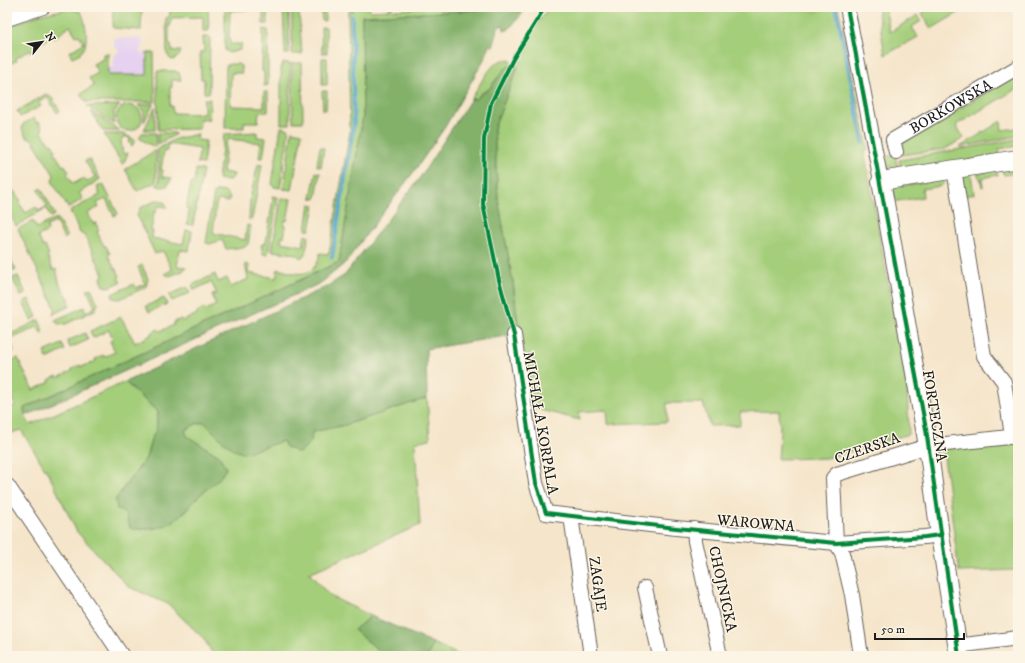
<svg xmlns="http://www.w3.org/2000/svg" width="1025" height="663" font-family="'IM FELL DW Pica',serif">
<rect width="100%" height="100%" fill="#fcf5e5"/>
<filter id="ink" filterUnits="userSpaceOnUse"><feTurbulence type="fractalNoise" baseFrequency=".025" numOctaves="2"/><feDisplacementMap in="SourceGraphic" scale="8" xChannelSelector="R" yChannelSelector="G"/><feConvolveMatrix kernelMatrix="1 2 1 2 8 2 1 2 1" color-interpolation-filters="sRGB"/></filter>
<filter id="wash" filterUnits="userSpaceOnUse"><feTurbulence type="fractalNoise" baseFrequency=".012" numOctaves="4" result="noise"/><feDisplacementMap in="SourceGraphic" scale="16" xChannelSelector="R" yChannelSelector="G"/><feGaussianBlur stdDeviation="0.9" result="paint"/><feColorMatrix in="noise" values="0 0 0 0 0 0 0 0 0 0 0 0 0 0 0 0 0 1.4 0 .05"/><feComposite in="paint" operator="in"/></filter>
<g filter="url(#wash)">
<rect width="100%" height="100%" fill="#f5e5ca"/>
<!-- built -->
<path fill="#e6d2f0" d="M114,38H142L143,47L140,48V53H147L148,94L108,95V67H114V54L118,53V48H114Z"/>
<!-- green -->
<path fill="#a4ce7a" stroke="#60754b" d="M113,7H142L141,30L113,28Z
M171,7H208L209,31H203V17L171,18V25H169V44H171L172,51H181L179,56L173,60L170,59L167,54L166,18L169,17Z
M225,7H267L268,24H263V9L230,11L229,39H230V44H242L240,50L229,53L225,50Z
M283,7H289V54H285Z
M292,7H326L325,21H322L321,10L299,11L302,54H292Z
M353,7H369L370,11L389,10V7H392L393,10L412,9L413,7H438L439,9L483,7V10L362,16L363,117L339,262L24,408L25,416L30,425L125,382L158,412L156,431L152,437L146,458L121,491L117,509L126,514L130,527C148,534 172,525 186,511C191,506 195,499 200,495C210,485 220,481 226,468L219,456L187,436L185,430L196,424L204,422C216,433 227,448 244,453L312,432L345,425L427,398L430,439L415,442L420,525L309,573L330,596L371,616L354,630L386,656H214L204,639L168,604L129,587L77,532L49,475L21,430L7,434V411L15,405L7,390V356L10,362L18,358L33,390L50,382L49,380L57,376L58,378L72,371V369L80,365L81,367L96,361L95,359L103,355L104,357L115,352L110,341L113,340L109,330L93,338L90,331L121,317L135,343L151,335V333L158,329L160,331L174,325V322L181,319L183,321L197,314V312L204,308L206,310L216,305L212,295L217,294L211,282L194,290L192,285L215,274L218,282L227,278L231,287L248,279L245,264L249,265L248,273L276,278L278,269C298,275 315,279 320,253L329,254L350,131L348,11H353Z
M507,7H527L522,14Z
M550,7H808L815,12L824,7H838L868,149L864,150L907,387L909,434L826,458L778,459L780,430L779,411L740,412V425L710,426L703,403H667V422L608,424L607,410L579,412L580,420L528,407L513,282L498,199L494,128L518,67L497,78L489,89L481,93L476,99H471C478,88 491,61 504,60C510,59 515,63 519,65L521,61L517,58L541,17Z
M877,7H885L890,32L918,15L921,21L912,27L918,37L885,55Z
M932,7H968L931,29L922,13Z
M71,8L81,12C86,20 89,42 83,50C81,54 76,55 72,57L69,52L84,43L79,35L76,36L70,26L53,39L51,37L38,45V47L31,52L30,50L16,58L17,60L9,65L7,64V27L38,15Z
M321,27H326L327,53H322Z
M263,29L268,30V85L264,86V71H262Z
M203,37H210L209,93H204V79H201L200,52H204Z
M108,53V75H147V53H154L155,102H86L80,94L94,86L89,78L98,73L93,64L103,59V54Z
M327,58V85H322V58Z
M283,63H290V124H281V66Z
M292,63H302L303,122H293Z
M229,64H238L241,66L242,73H231L230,101L231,106L264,107V92H268V112H259L258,122H244V128H225L226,66Z
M157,71H175L179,73L181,80H172V87H170V106H172L173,113L204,114V99H210L209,119H200L199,129L158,130Z
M1018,74V88L956,125L964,138L945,149L902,155L901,149L903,142Z
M322,91H327L326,110H323Z
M46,94L52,98L60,111L57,113L47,97L38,102L41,106L20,117L17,111Z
M153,104V105L144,122V112L138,105Z
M120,105L114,112V124L87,106Z
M116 118a13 13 0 1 1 26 0a13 13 0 1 1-26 0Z
M155,107V130H144Z
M91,111L120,131H103Z
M34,118L37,123L39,122L43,129L41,131L50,144L52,143L56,151L54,152L63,166L65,165L69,172L67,174L73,184L84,178L86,182L95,177L85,161L89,159L100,179L79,193L83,199L68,208L52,181L54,175L32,139L26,137L22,129L23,124Z
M1001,121L1002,130L1018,128V136L960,147Z
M281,127L289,129L280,188L274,187L272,184Z
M292,131L302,133L292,190L283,189Z
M257,132V137L266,138L263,158H259L261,143L229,139L226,144L223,172L234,174L233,177L228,181L218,179L224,134Z
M142,133H156V146L154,147L139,138Z
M158,133H175V135L158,144Z
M104,134H124L135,140L132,146L129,143L130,139L125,136L121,140L123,154L128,153L123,165Z
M198,134L197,140L206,141L203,164L197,163L200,149L168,144L167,151H164L161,170H163L162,177L172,178L167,186L161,187L156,185L159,183L158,149L175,139Z
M1018,139V146L999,149L1000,156L901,170L899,160Z
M320,147L324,148L321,167L317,166Z
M156,150V182L137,191L125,169Z
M895,155L898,169H895L887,165L884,157Z
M258,164L262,165L252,219L249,220L250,199Z
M1018,165V173L1004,175L1001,168Z
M196,169L203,170L193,225L187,224L189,210L186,209L191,183H194Z
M995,169L998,175L982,178L983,187H982L980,178L977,174Z
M316,172L320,173L316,199L311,198Z
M971,174L974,194L961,197L960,176Z
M943,179L944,183L941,186L922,189L923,197L891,202V194L895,187Z
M7,182L21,201L19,203L26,213L36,207L39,211L47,206L38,190L41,188L55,215L51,217L46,208L16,226L7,210Z
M103,184L118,214L114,216L106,199L97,203L99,207L88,213L93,224L96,223L99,231L97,232L104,246H106L110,254L108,255L115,269H117L120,277L118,278L121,282L109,287L104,286L101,279L103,274L85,236L80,233L70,211L100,195L97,187Z
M218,191L226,192L230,198L229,202L218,200L216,205L213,233L245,240L247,225L251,226L248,244L245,247L226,249L222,240L210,244L206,243L214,193Z
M272,196L278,197L268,254H263L261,245L266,242L273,199Z
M281,198L291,199L287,221L285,220L284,226L286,227L284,237L282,236L281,242L303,246L305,235L309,236L305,254L301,258L296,254L272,251Z
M157,200L164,201L167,207L158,206L156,212H154L151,231H153L152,238L183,244L186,230L192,231L189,251L180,250L177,266L186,267L183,271L170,276L164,274L172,270L163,251L155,254L137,215L140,208Z
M310,204L315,205L310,230H306Z
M57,218L67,237L64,239L56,222L47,226L48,231L38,236L43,247L45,246L49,254L47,255L53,270L56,269L60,285L70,300L68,301L70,306L53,314L55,308L18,229L33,221L37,228Z
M7,252L16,270L10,273L7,266Z
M142,265L148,279L146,287L120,299L113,298L112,294L134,284L136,288L145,284L138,267Z
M18,276L26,294L21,296L12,278Z
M187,287L190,293L172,301L169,295Z
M91,288L98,304L95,310L66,324H58L55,320L84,307L86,312L95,307L87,290Z
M164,298L167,304L149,312L146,306Z
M29,299L37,317L31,320L23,302Z
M39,320L42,328V334L37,327L10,340L14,351L7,354V327L9,335Z
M85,333L88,340L70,348L67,341Z
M62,344L65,350L47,359L44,352Z
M1018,440V570L959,572L943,449Z
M433,643L461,656H428Z"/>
<!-- forest -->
<path fill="#83b16a" stroke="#506643" d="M483,7H507L522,14L508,30H504L503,25L498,27L494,45L492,47L491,44L489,45L486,56L445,127L418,166L345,263L321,283L25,416L24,408L339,262L363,117L362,16L483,10Z
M512,65L518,67L494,128L498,199L513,282L519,334L426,349L427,398L345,425L312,432L311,442L299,453L286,447L283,441C274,443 251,453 243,453C231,452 212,430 204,422L196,424L185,430L187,436L219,456L226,468C220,481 210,485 200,495C185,509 175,528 151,528C141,528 139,531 130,528L126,514L117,509L115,500L146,458L152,437L156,431L158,412L125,382L326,287L345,275L419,179L471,99H476C480,94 485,93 489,89C498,81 500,69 512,65Z
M371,616L433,643L428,656H386L354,630Z"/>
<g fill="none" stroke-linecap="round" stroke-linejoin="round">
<!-- stream -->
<path stroke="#58a5d1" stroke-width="3.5" d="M836,7L863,143
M332,258L354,124L352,16"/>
</g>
</g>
<g filter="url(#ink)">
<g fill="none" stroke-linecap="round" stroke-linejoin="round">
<!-- minor casing -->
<g stroke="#686259" stroke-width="16">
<g id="minor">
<path d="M847,7L881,181"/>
<path d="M7,19L43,7"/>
<path id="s1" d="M896,152L893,140L1018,67"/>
<path d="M954,169L984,356L1004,382L1012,436"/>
<path d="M514,335L536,483L546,513L676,528L836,543L925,537L940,535"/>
<path d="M7,485L122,656"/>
<path d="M571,516L591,656"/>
<path d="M694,529L695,541L720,656"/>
<path d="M645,588L660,656"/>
<path d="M957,646L1018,638"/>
<path d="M861,656L852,595L842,553L836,543L833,478L837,474L928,446L1018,436"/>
</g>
</g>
<!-- tertiary casing -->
<g stroke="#686259" stroke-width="20">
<path id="tertiary" d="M959,656L940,535L928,446L881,181L1018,159"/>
</g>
<!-- minor -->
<use href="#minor" stroke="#fff" stroke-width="14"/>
<!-- tertiary -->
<use href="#tertiary" stroke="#fff" stroke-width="18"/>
<!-- cycleway casing -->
<g stroke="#fcf5e5" stroke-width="6">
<path id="cycleway" d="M545,7L513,59L491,103L484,139L483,204L499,280L514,335L536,483L546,513L676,528L836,543L925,537L940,535
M847,7L926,429L959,656"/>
</g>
<!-- cycleway -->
<use href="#cycleway" stroke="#00873e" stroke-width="4"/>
</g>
</g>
<g text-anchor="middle" stroke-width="3" stroke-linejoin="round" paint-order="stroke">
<!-- street labels -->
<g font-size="15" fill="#1c1c1c" stroke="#fcf5e5">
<text dy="5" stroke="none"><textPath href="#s1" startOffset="79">BORKOWSKA</textPath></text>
<text transform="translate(935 416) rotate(81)" y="5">FORTECZNA</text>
<text transform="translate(541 423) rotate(80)" y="5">MICHAŁA KORPALA</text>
<text transform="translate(867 448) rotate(-19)" y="5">CZERSKA</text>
<text transform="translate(756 523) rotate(5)" y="5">WAROWNA</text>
<text transform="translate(598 584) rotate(82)" y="5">ZAGAJE</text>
<text transform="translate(723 589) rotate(78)" y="5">CHOJNICKA</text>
</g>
</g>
<!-- margin -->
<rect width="1025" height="663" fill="none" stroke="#fcf5e5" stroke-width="24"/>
<!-- north arrow -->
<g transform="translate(42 42) rotate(60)" stroke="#fcf5e5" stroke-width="3" paint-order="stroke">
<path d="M0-3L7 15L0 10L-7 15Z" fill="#1c1c1c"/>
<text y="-6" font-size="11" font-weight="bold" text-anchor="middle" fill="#1c1c1c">N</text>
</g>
<!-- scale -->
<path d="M875 633v6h89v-6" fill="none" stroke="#1c1c1c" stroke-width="2"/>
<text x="881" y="633" font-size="12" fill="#1c1c1c" stroke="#fcf5e5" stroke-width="3" paint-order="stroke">50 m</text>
</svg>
